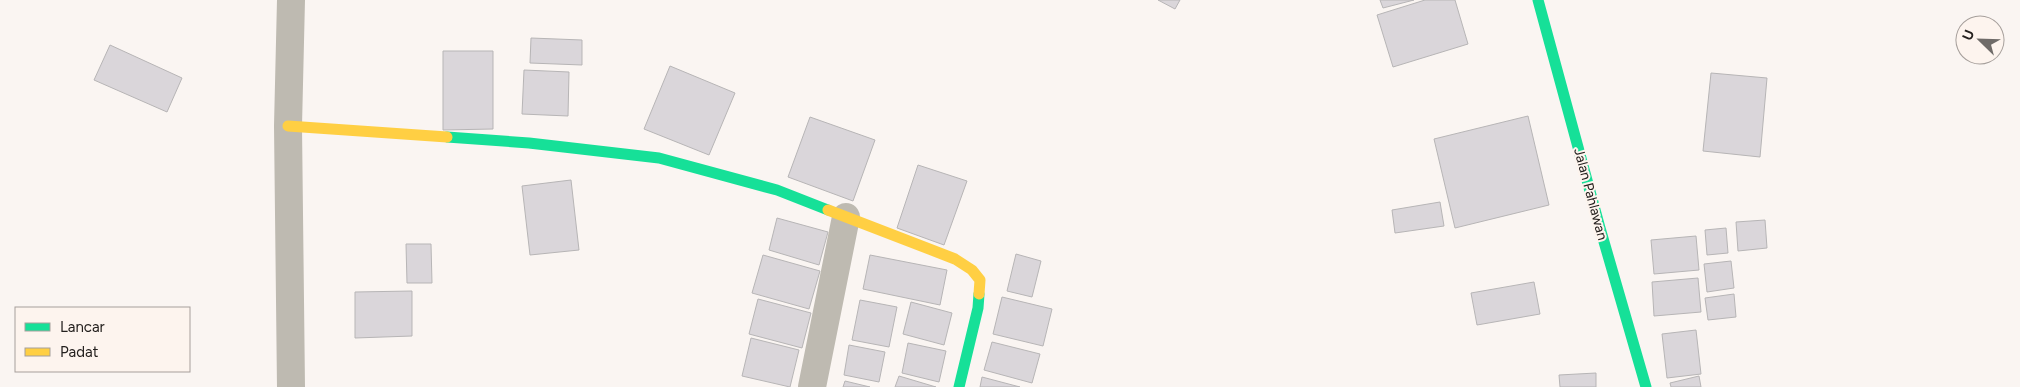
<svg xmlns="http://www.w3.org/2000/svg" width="2020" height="387" font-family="Figtree,sans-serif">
<rect width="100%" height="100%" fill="#faf5f2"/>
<!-- building -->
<path fill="#dad6da" stroke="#b7b5b6" d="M1158,0H1180L1175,9Z
M1380,0H1414L1383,8Z
M1425,0H1455L1468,44L1393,67L1377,15Z
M531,38L582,40V65L530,63Z
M110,45L182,78L167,112L94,80Z
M443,51H493V129L443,130Z
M670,66L735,93L709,155L644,129Z
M524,70L569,72L568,116L522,114Z
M1711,73L1767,78L1760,157L1703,151Z
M1528,116L1549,205L1455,228L1434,139Z
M810,117L875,140L853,201L788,177Z
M918,165L967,181L944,245L897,228Z
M571,180L579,250L530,255L522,186Z
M1440,202L1444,226L1395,233L1392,210Z
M777,218L828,232L819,265L769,250Z
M1765,220L1767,248L1738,251L1736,222Z
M1726,228L1728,253L1707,255L1705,230Z
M1696,236L1699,270L1654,274L1651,240Z
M406,244H431L432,283H407Z
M1016,254L1041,261L1032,297L1007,291Z
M763,255L820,271L809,309L752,293Z
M870,255L947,270L940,305L863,289Z
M1731,261L1734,288L1707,292L1704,264Z
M1698,278L1701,312L1654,316L1652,282Z
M1534,282L1540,314L1477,325L1471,293Z
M412,291V336L355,338V292Z
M1734,294L1736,317L1708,320L1705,298Z
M1002,297L1052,309L1043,346L993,334Z
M758,299L811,313L802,348L749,334Z
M860,300L897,307L889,347L852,340Z
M911,302L952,313L944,345L903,334Z
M1696,330L1701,374L1667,378L1662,334Z
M751,338L799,350L790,387L742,376Z
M992,342L1040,354L1032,383L984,370Z
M908,343L946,351L939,382L902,373Z
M849,345L885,352L879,382L844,375Z
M1596,373V387H1560L1559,375Z
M899,376L936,387H895Z
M1699,376L1701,387H1671L1670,383Z
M982,377L1020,387H980Z
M845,381L870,387H843Z"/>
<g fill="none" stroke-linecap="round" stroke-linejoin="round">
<!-- street -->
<path stroke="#bebab1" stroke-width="28" d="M291,0L288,126L291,387
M812,387L846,217"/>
<!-- fast -->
<path stroke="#16e098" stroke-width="11" d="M1538,0L1600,228L1646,387
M447,137L529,143L659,158L777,190L828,210
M959,387L978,308L979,294"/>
<!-- slow -->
<path stroke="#ffcf43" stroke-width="11" d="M288,126L447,137
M828,210L955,259L972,270L980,280L979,294"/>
</g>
<g text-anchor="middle" stroke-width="4" stroke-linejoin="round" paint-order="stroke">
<!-- street labels -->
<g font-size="14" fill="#24201e" stroke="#fdf4ee">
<text transform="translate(1591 194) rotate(75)" y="5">Jalan Pahlawan</text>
</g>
</g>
<!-- legend -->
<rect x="15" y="307" width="175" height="65" fill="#fdf4ee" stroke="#a69f9b"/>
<rect x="25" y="323" width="25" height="8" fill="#16e098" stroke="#a69f9b"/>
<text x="60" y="332" font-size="15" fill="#24201e">Lancar</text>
<rect x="25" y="348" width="25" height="8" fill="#ffcf43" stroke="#a69f9b"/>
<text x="60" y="357" font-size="15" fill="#24201e">Padat</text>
<!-- north arrow -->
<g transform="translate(1980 40) rotate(293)"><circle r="24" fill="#fdf4ee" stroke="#a69f9b"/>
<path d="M0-4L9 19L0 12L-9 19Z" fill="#6f6b68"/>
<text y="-8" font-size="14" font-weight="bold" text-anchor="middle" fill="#24201e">U</text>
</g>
</svg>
